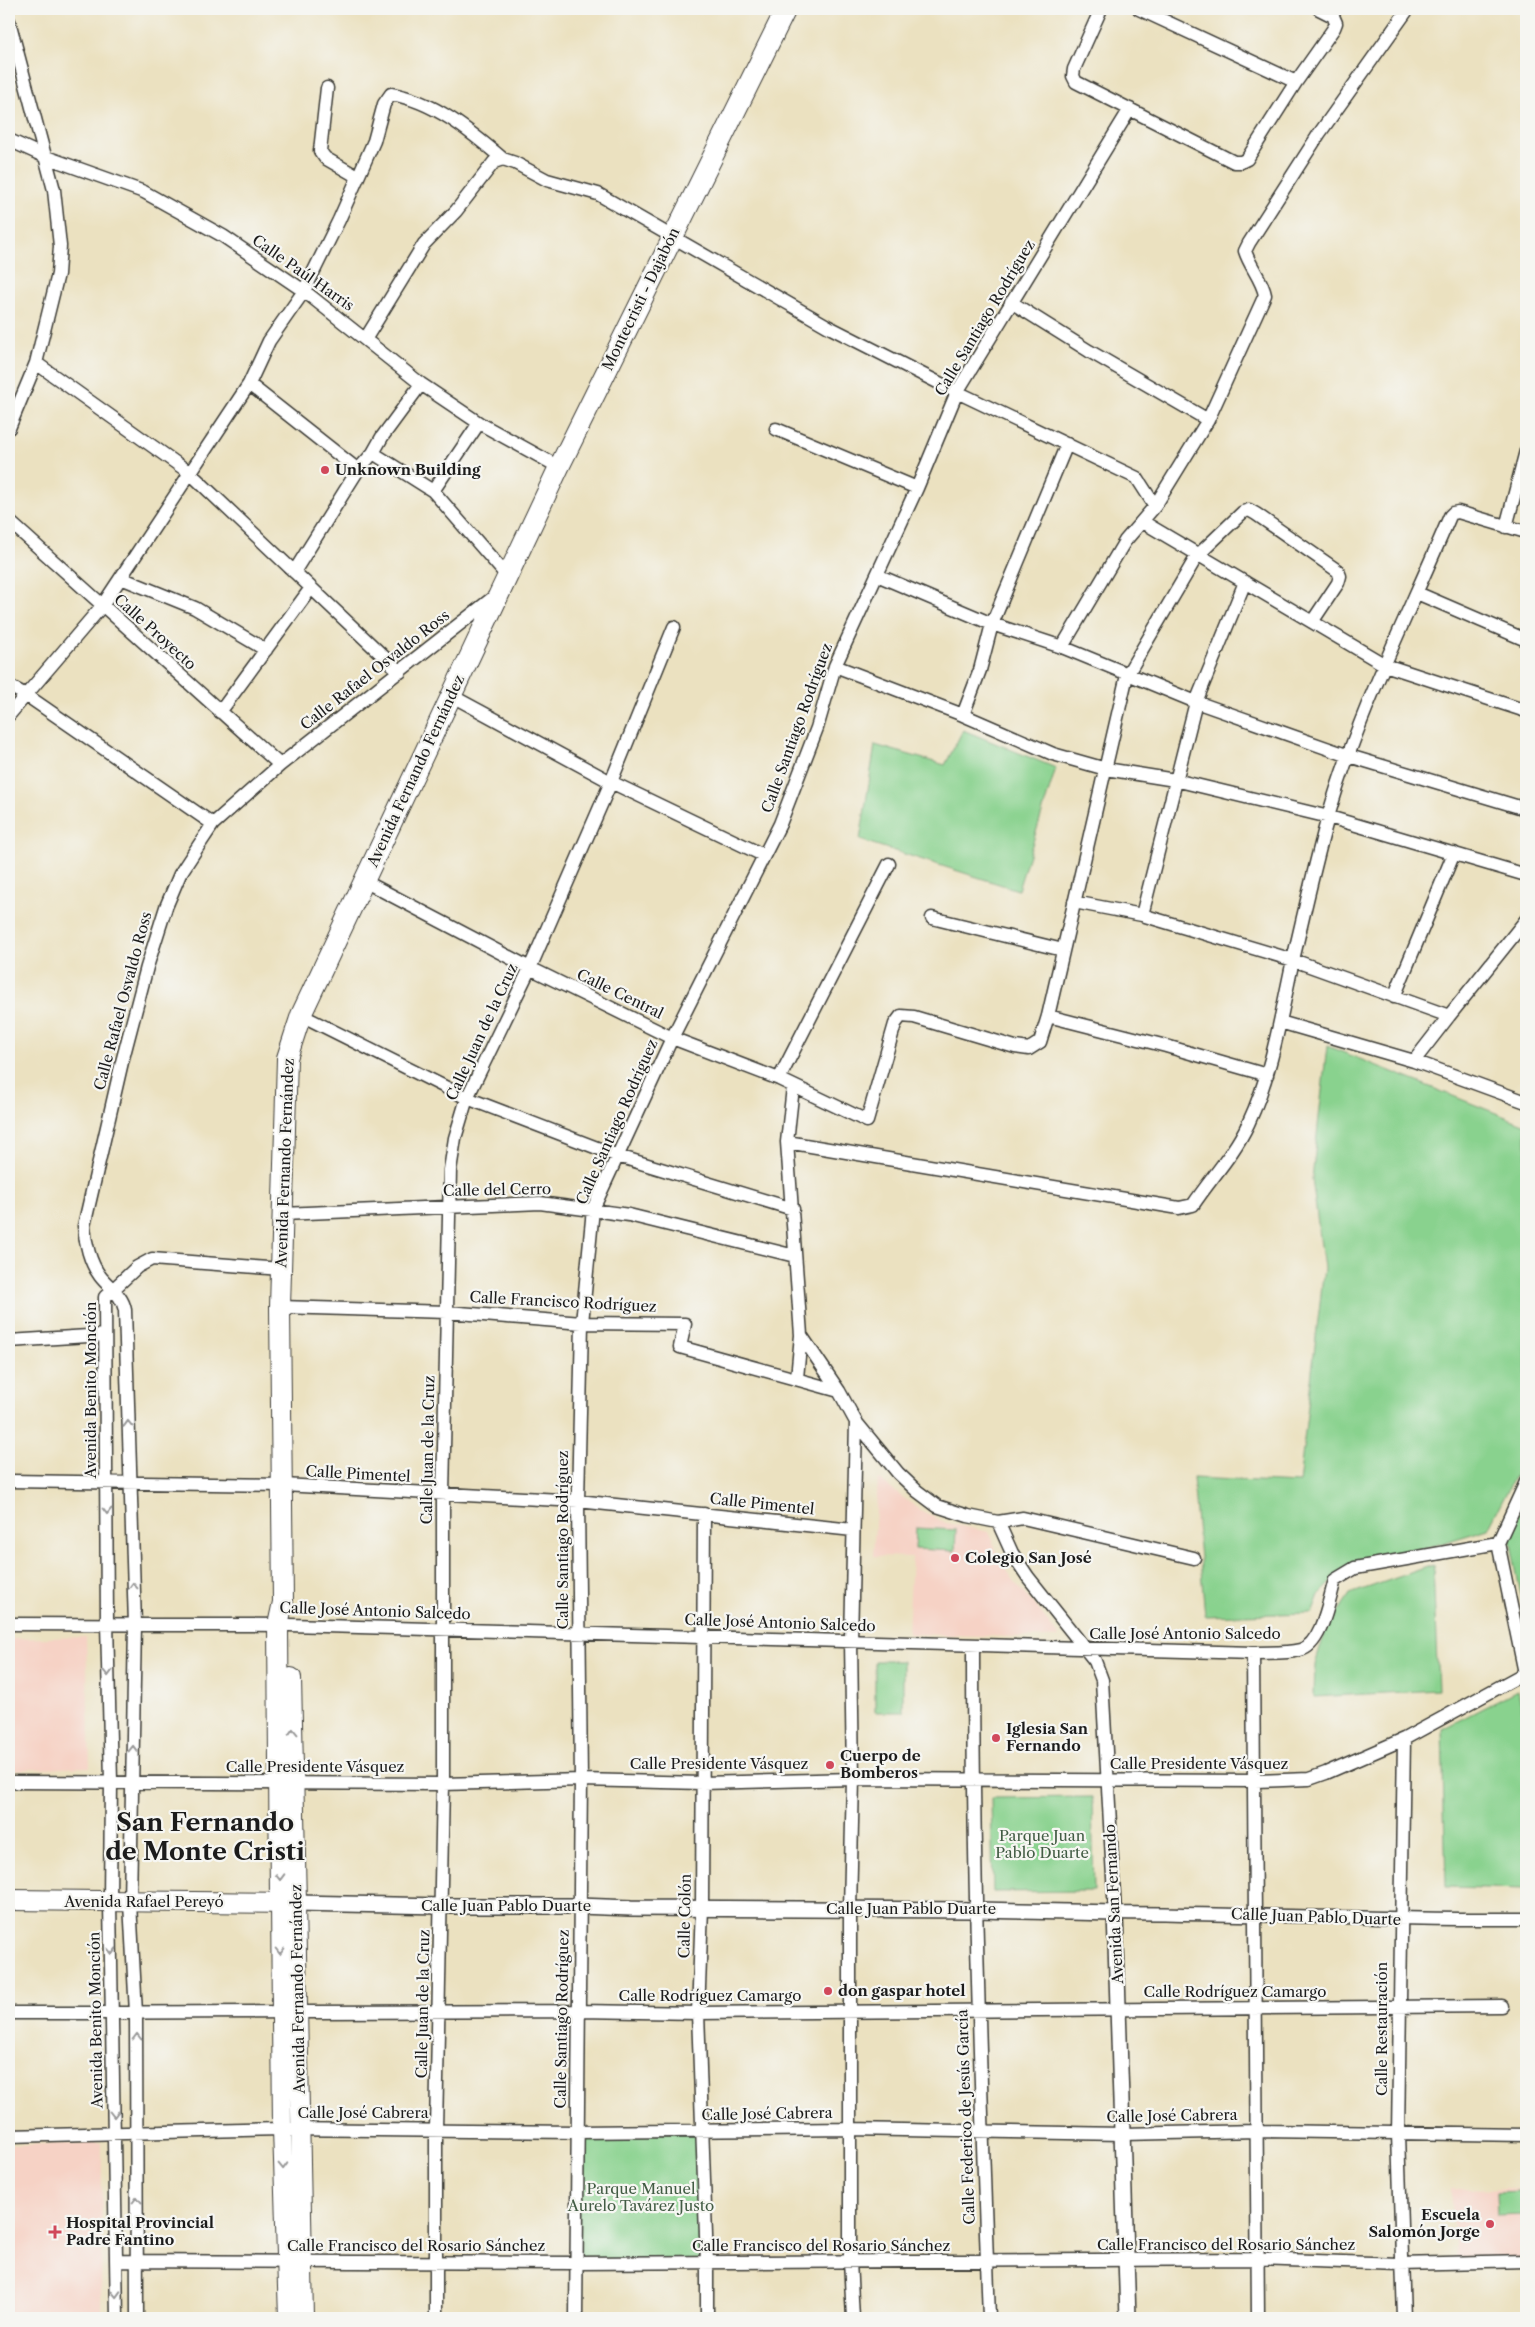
<svg xmlns="http://www.w3.org/2000/svg" width="1535" height="2327" font-family="'Libre Caslon Text',serif">
<rect width="100%" height="100%" fill="#f6f6f2"/>
<filter id="ink" filterUnits="userSpaceOnUse"><feTurbulence type="fractalNoise" baseFrequency=".02" numOctaves="2"/><feDisplacementMap in="SourceGraphic" scale="10" xChannelSelector="R" yChannelSelector="G"/><feConvolveMatrix kernelMatrix="1 2 1 2 8 2 1 2 1" color-interpolation-filters="sRGB"/></filter>
<filter id="wash" filterUnits="userSpaceOnUse"><feTurbulence type="fractalNoise" baseFrequency=".0096" numOctaves="4" result="noise"/><feDisplacementMap in="SourceGraphic" scale="20" xChannelSelector="R" yChannelSelector="G"/><feGaussianBlur stdDeviation="1.12" result="paint"/><feColorMatrix in="noise" values="0 0 0 0 0 0 0 0 0 0 0 0 0 0 0 0 0 1.4 0 .05"/><feComposite in="paint" operator="in"/></filter>
<g filter="url(#wash)">
<rect width="100%" height="100%" fill="#ebe1c0"/>
<!-- built -->
<path fill="#f6d2c5" d="M878,1479L920,1510L946,1523L989,1532L1000,1560L1018,1587L1039,1610L1060,1638L908,1634L912,1557L873,1556Z
M86,1637L90,1767L9,1770V1639Z
M102,2143L101,2318H9V2145Z
M1526,2188V2259H1456L1451,2189Z"/>
<!-- green -->
<path fill="#89d28e" stroke="#527755" d="M963,730L1056,768L1018,890L860,840L875,745L945,765Z
M1327,1046L1526,1125V1454L1488,1529L1339,1575L1319,1595L1312,1613L1205,1616L1193,1478L1299,1483L1324,1268L1312,1179Z
M1526,1498V1621L1509,1534Z
M916,1528L956,1530L955,1551L915,1549Z
M1433,1565L1438,1690L1314,1697L1315,1665L1325,1632L1350,1594Z
M875,1661H903V1712H875Z
M1518,1690L1526,1730V1889L1446,1887L1442,1729Z
M1092,1797L1094,1891L993,1892L991,1798Z
M701,2131L707,2263H577V2132Z
M1522,2191L1523,2215L1498,2216L1497,2192Z"/>
</g>
<g filter="url(#ink)">
<g fill="none" stroke-linecap="round" stroke-linejoin="round">
<!-- minor casing -->
<g stroke="#3b3a35" stroke-width="15">
<path id="minor" d="M1101,9L1074,69L1073,76L1076,82L1234,162H1241L1247,159L1296,82L1334,28L1336,23L1333,16L1319,9
M1139,9L1296,82
M9,21L54,190L60,246L58,274L36,363L9,428
M327,88L320,151L325,158L358,177
M9,140L46,157L144,192L223,236L304,291L421,384L479,423L559,467
M1011,302L1089,351L1208,420
M366,338L424,244L456,211L494,162L503,159L515,163L547,180L598,194L829,327L957,392L1137,478L1155,506
M36,363L190,473L400,672
M249,384L358,470
M776,429L917,488
M373,453L433,491L508,577
M433,491L479,423
M9,521L280,765
M1143,522L1385,665L1526,711
M1506,527L1526,451
M294,572L358,470L373,453L382,437L421,384
M877,575L992,624L1062,647L1196,702L1349,756L1526,809
M121,578L195,608L266,650
M1417,593L1526,640
M1062,647L1125,541L1155,506L1208,420L1265,295C1262,279 1250,267 1245,251L1249,243L1319,134L1408,9
M835,666L963,715L1053,754L1106,769L1175,780L1329,817L1526,875
M9,686L26,695L102,606L249,384L269,341L304,291L339,220L374,141L384,104L391,94C434,101 470,131 503,159
M452,696L611,782L763,855
M220,712L311,588
M9,715L26,695L213,824
M963,715L980,670L992,624L1067,444
M364,881L530,968L672,1038L779,1079L867,1121L895,1024L901,1016L914,1017L1015,1047L1029,1049L1040,1042L1048,1016L1127,675L1197,556L1243,512L1249,510L1256,514L1338,571L1340,576L1338,583L1312,622
M1074,902L1142,915L1293,960L1449,1016L1526,920
M1142,915L1196,702L1245,582
M932,918L1063,950
M1394,997L1454,853
M301,1015L467,1098L618,1156L793,1209
M1048,1016L1166,1046L1267,1075
M1280,1022L1414,1061L1449,1016
M1414,1061L1526,1102
M779,1079L889,864
M793,1087L787,1142L801,1335L797,1378
M787,1142L1179,1208L1193,1205C1211,1178 1234,1154 1248,1124C1272,1073 1281,1015 1293,960C1304,913 1315,864 1328,817C1358,713 1408,615 1450,516L1453,513L1458,512L1526,532
M283,1214L540,1203L629,1215L795,1256
M280,1307L447,1312L582,1323L685,1324L680,1347L839,1391
M801,1335L839,1391L856,1422L898,1473L917,1491L937,1506L968,1516L998,1522L1023,1518L1194,1558
M9,1341L104,1335
M9,1481L283,1485L578,1501L853,1530
M1526,1482L1498,1543L1526,1678
M704,1514L702,1908L698,2013L707,2263V2318
M998,1522L1012,1553L1028,1577L1095,1661L1102,1680L1115,1913C1252,1914 1389,1920 1526,1919
M9,1624L289,1625L1253,1653C1268,1652 1285,1654 1300,1650C1322,1645 1329,1599 1335,1580L1355,1568L1498,1543
M973,1646C973,1870 981,2094 989,2318
M1253,1653L1258,2318
M1404,1739L1398,2134L1404,2318
M9,1782L443,1784L581,1780L702,1783L853,1779L1255,1781L1309,1779L1326,1773L1404,1739L1525,1673
M9,2013L580,2011L698,2013L1502,2006
M9,2136L282,2129L577,2132L850,2129L1123,2134L1257,2131L1526,2135
M116,2261L577,2263L1256,2259L1400,2264L1526,2261
M117,2318L110,1903L111,1781L107,1623L105,1297L137,1267L152,1259L281,1269
M137,2318L136,2013L130,1903L135,1624L125,1310C122,1294 109,1288 100,1276C90,1263 85,1242 84,1226L122,1062L147,967L166,907L180,874L199,845L213,824L280,765L494,597
M436,2318V2130L443,1784V1495L450,1170L455,1138L467,1098L530,968L611,782L674,627
M576,2318L581,1780L578,1501L582,1323L593,1209L672,1038L780,824L817,728L835,666L917,488L957,392L1130,109
M853,2318L850,2261V1909L853,1779L851,1641L856,1422"/>
</g>
<!-- tertiary casing -->
<g stroke="#3b3a35" stroke-width="18">
<path id="tertiary" d="M296,1903L441,1906H579L631,1908L976,1910L1115,1913L1128,2318"/>
</g>
<!-- secondary casing -->
<g stroke="#3b3a35" stroke-width="20">
<path id="secondary" d="M280,1902L282,2129L288,2318
M296,1903L304,2318"/>
</g>
<!-- primary casing -->
<g stroke="#3b3a35" stroke-width="22">
<path id="primary" d="M9,1900L296,1903L291,1678
M280,1902L278,1625L283,1602L280,1307L287,1058L301,1015L559,467L786,9"/>
</g>
<!-- minor -->
<use href="#minor" stroke="#fff" stroke-width="12"/>
<!-- tertiary -->
<use href="#tertiary" stroke="#fff" stroke-width="15"/>
<!-- secondary -->
<use href="#secondary" stroke="#fff" stroke-width="18"/>
<!-- primary -->
<use href="#primary" stroke="#fff" stroke-width="20"/>
</g>
<!-- one-way arrows -->
<defs><path id="oneway-chevron" d="M-2-3.5L2.5 0L-2 3.5" fill="none" stroke-width="1.6" stroke-linecap="round" stroke-linejoin="round" transform="scale(1.25)"/></defs>
<g stroke="#999">
<use href="#oneway-chevron" transform="translate(128 1424) rotate(-91)"/>
<use href="#oneway-chevron" transform="translate(107 1511) rotate(90)"/>
<use href="#oneway-chevron" transform="translate(133 1586) rotate(-92)"/>
<use href="#oneway-chevron" transform="translate(108 1673) rotate(89)"/>
<use href="#oneway-chevron" transform="translate(293 1732) rotate(-92)"/>
<use href="#oneway-chevron" transform="translate(133 1749) rotate(-89)"/>
<use href="#oneway-chevron" transform="translate(280 1877) rotate(89)"/>
<use href="#oneway-chevron" transform="translate(112 1951) rotate(88)"/>
<use href="#oneway-chevron" transform="translate(280 1951) rotate(90)"/>
<use href="#oneway-chevron" transform="translate(137 2037) rotate(-90)"/>
<use href="#oneway-chevron" transform="translate(114 2114) rotate(90)"/>
<use href="#oneway-chevron" transform="translate(283 2166) rotate(88)"/>
<use href="#oneway-chevron" transform="translate(137 2200) rotate(-90)"/>
<use href="#oneway-chevron" transform="translate(116 2294) rotate(88)"/>
</g>
</g>
<!-- markers -->
<g fill="#d1495b" stroke="#f6f6f2" stroke-width="2">
<circle cx="325" cy="470" r="5"/>
<circle cx="955" cy="1558" r="5"/>
<circle cx="996" cy="1738" r="5"/>
<circle cx="830" cy="1765" r="5"/>
<circle cx="828" cy="1991" r="5"/>
<circle cx="1490" cy="2224" r="5"/>
<path d="M52.5 2224.5h5v5h5v5h-5v5h-5v-5h-5v-5h5z"/>
</g>
<g text-anchor="middle" stroke-width="4.5" stroke-linejoin="round" paint-order="stroke">
<!-- street labels -->
<g font-size="15" fill="#1c1c1c" stroke="#f6f6f2">
<text transform="translate(303 273) rotate(35)" y="5">Calle Paúl Harris</text>
<text transform="translate(641 299) rotate(-64)" y="5">Montecristi - Dajabón</text>
<text transform="translate(985 318) rotate(-59)" y="5">Calle Santiago Rodríguez</text>
<text transform="translate(155 632) rotate(42)" y="5">Calle Proyecto</text>
<text transform="translate(375 670) rotate(-38)" y="5">Calle Rafael Osvaldo Ross</text>
<text transform="translate(797 728) rotate(-70)" y="5">Calle Santiago Rodríguez</text>
<text transform="translate(416 771) rotate(-65)" y="5">Avenida Fernando Fernández</text>
<text transform="translate(620 994) rotate(26)" y="5">Calle Central</text>
<text transform="translate(123 1001) rotate(-75)" y="5">Calle Rafael Osvaldo Ross</text>
<text transform="translate(482 1032) rotate(-65)" y="5">Calle Juan de la Cruz</text>
<text transform="translate(617 1122) rotate(-66)" y="5">Calle Santiago Rodríguez</text>
<text transform="translate(285 1163) rotate(-88)" y="5">Avenida Fernando Fernández</text>
<text transform="translate(497 1190) rotate(-1)" y="5">Calle del Cerro</text>
<text transform="translate(563 1302) rotate(3)" y="5">Calle Francisco Rodríguez</text>
<text transform="translate(91 1390) rotate(-90)" y="5">Avenida Benito Monción</text>
<text transform="translate(428 1450) rotate(-89)" y="5">Calle Juan de la Cruz</text>
<text transform="translate(358 1474) rotate(3)" y="5">Calle Pimentel</text>
<text transform="translate(762 1504) rotate(6)" y="5">Calle Pimentel</text>
<text transform="translate(563 1540) rotate(-90)" y="5">Calle Santiago Rodríguez</text>
<text transform="translate(375 1611) rotate(2)" y="5">Calle José Antonio Salcedo</text>
<text transform="translate(780 1623) rotate(2)" y="5">Calle José Antonio Salcedo</text>
<text x="1185" y="1639">Calle José Antonio Salcedo</text>
<text x="719" y="1769">Calle Presidente Vásquez</text>
<text x="1199" y="1769">Calle Presidente Vásquez</text>
<text x="315" y="1772">Calle Presidente Vásquez</text>
<text x="144" y="1907">Avenida Rafael Pereyó</text>
<text transform="translate(1114 1904) rotate(-93)" y="5">Avenida San Fernando</text>
<text x="506" y="1911">Calle Juan Pablo Duarte</text>
<text x="911" y="1914">Calle Juan Pablo Duarte</text>
<text transform="translate(685 1916) rotate(-89)" y="5">Calle Colón</text>
<text transform="translate(1316 1917) rotate(2)" y="5">Calle Juan Pablo Duarte</text>
<text transform="translate(298 1989) rotate(-91)" y="5">Avenida Fernando Fernández</text>
<text x="1235" y="1997">Calle Rodríguez Camargo</text>
<text x="710" y="2001">Calle Rodríguez Camargo</text>
<text transform="translate(423 2004) rotate(-89)" y="5">Calle Juan de la Cruz</text>
<text transform="translate(562 2019) rotate(-89)" y="5">Calle Santiago Rodríguez</text>
<text transform="translate(96 2020) rotate(-91)" y="5">Avenida Benito Monción</text>
<text transform="translate(1382 2029) rotate(-90)" y="5">Calle Restauración</text>
<text x="363" y="2118">Calle José Cabrera</text>
<text transform="translate(767 2114) rotate(-1)" y="5">Calle José Cabrera</text>
<text transform="translate(1172 2116) rotate(-1)" y="5">Calle José Cabrera</text>
<text transform="translate(966 2117) rotate(-92)" y="5">Calle Federico de Jesús García</text>
<text x="1226" y="2250">Calle Francisco del Rosario Sánchez</text>
<text x="416" y="2251">Calle Francisco del Rosario Sánchez</text>
<text x="821" y="2251">Calle Francisco del Rosario Sánchez</text>
</g>
<!-- poi labels -->
<g font-size="15" font-weight="bold" fill="#1c1c1c" stroke="#f6f6f2" text-anchor="start">
<text x="335" y="475">Unknown Building</text>
<text x="965" y="1563">Colegio San José</text>
<text x="1006" y="1734">Iglesia San<tspan x="1006" dy="17">Fernando</tspan></text>
<text x="840" y="1761">Cuerpo de<tspan x="840" dy="17">Bomberos</tspan></text>
<text x="838" y="1996">don gaspar hotel</text>
<text x="1480" y="2220" text-anchor="end">Escuela<tspan x="1480" dy="17">Salomón Jorge</tspan></text>
<text x="66" y="2228">Hospital Provincial<tspan x="66" dy="17">Padre Fantino</tspan></text>
</g>
<!-- park labels -->
<g font-size="15" fill="#425c44" stroke="#f6f6f2">
<text x="1042" y="1841">Parque Juan<tspan x="1042" dy="17">Pablo Duarte</tspan></text>
<text x="641" y="2194">Parque Manuel<tspan x="641" dy="17">Aurelo Tavárez Justo</tspan></text>
</g>
<!-- town labels -->
<g font-size="25" font-weight="bold" fill="#1c1c1c" stroke="#f6f6f2">
<text x="205" y="1831">San Fernando<tspan x="205" dy="29">de Monte Cristi</tspan></text>
</g>
</g>
<!-- margin -->
<rect width="1535" height="2327" fill="none" stroke="#f6f6f2" stroke-width="30"/>
</svg>
